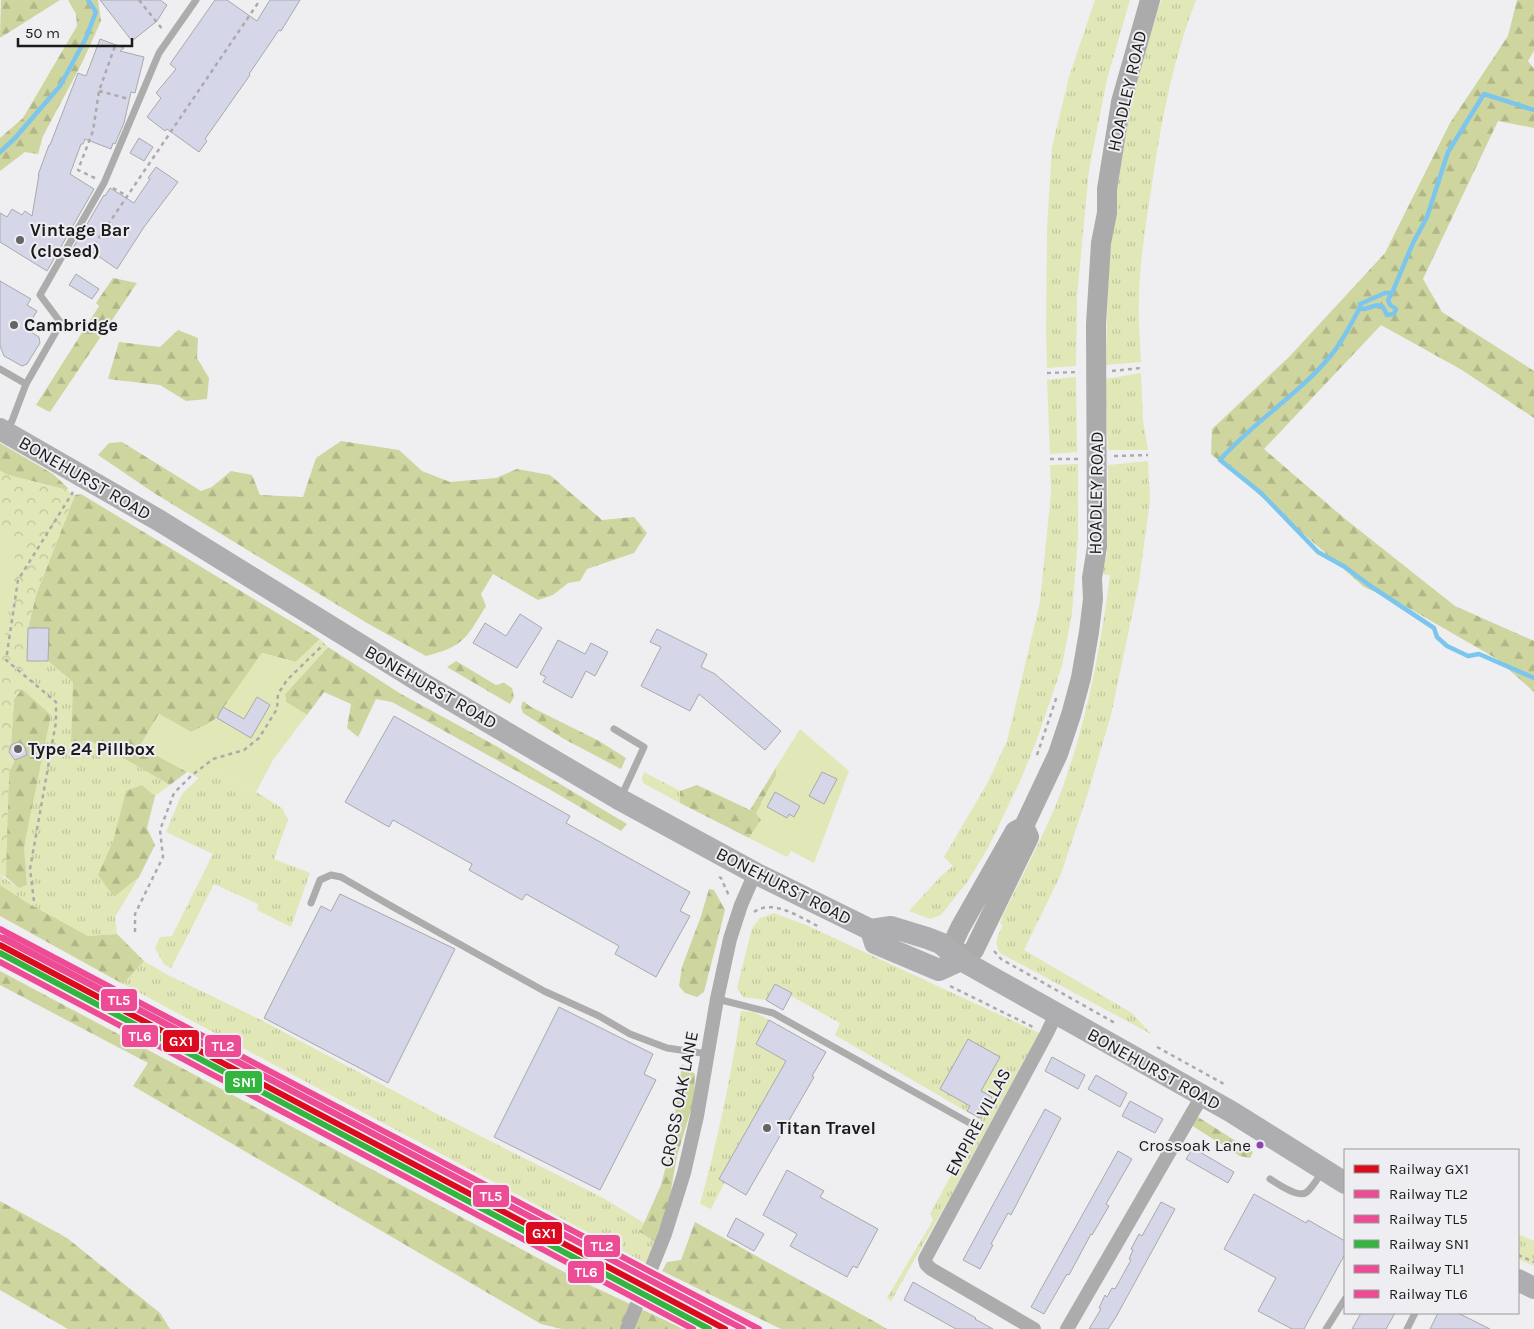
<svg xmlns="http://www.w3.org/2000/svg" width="1534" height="1329" font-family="Karla,sans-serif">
<defs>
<pattern id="grass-tufts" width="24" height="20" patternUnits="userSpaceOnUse" patternTransform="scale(1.25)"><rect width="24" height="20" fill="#e1e7b7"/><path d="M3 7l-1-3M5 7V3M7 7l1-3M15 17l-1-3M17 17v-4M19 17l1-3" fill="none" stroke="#c0c69d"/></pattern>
<pattern id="forest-firs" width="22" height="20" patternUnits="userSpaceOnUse" patternTransform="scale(1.25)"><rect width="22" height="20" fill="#ced59e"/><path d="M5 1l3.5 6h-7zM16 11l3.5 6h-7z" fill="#b0b688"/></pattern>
<pattern id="park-crowns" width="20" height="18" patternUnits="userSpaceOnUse" patternTransform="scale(1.25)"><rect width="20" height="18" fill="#e1e7b7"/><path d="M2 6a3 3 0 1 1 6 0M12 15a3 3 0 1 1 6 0" fill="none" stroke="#c0c69d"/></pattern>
</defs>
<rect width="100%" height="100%" fill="#efeff1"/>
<!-- grass -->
<path fill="url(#grass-tufts)" d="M1095,0H1130L1107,79L1089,170L1077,296L1076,366L1047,368L1046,331L1047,229L1052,147L1069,77Z
M1161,0H1196C1174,56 1162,117 1153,177C1147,217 1140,257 1139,297C1138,319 1140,340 1141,362L1106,365C1107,311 1108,258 1114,205C1121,135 1140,66 1161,0Z
M1141,373L1143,420L1148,450H1108L1105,379Z
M1076,377L1077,452L1050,454L1047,380Z
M1148,461L1150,500L1139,582L1111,715L1088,793L1061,874L1024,950L1132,1013L1151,1034L1000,953C993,942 998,936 1003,925L1000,924L1003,915C1021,879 1040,842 1056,805C1085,732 1100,653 1110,575L1098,574L1107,556L1108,465Z
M1078,464V538L1072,613L1062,666L1036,742L1021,779L988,848L968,881L941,915L930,919L909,911L941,876L953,866L944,857L988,782L1007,741L1040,602L1051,493L1050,465Z
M27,661H48L73,682L71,742L76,743L88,740L120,756L170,785L155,796L142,785L126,792L113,841L98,875L114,897L139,877L115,917L117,934L88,936L29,905L0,887V875L19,888L27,885L24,847L51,715L22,689Z
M208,769L256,792L282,808L288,820L274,859L310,873L291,927L257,910L258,904L214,884L171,968L164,964L155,948L160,937L172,936L213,854L166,832L182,794Z
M644,772L680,791V803L643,783L642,778Z
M774,913L806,925L1039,1033L948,1201L891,1301L887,1298L933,1220L930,1214L981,1120L835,1035L840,1023L791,996L792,993L776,984L766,1000L743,997L737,988L752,928L760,918Z
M144,961L168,975L261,1020L439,1115L603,1198L644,1223L641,1232L655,1242L647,1264L123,984Z
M741,1011L754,1012L769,1020L756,1044L786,1061L719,1179L725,1182L711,1209L700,1204C718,1140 731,1076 741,1011Z
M1518,1234L1534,1241V1266L1518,1259Z"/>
<!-- forest -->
<path fill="url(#forest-firs)" d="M1,0H60L0,38Z
M68,0H98L101,21L82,63L43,136L38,154L25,152L0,171V138L23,118L77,26L76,14Z
M1517,0H1534V51L1528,61L1534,69V128L1498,121L1423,279L1442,312L1534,371V418L1462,370L1381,325L1264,449L1344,518L1455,606L1534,641V692L1497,659L1400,603L1364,587L1238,476L1211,454L1212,429L1289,357L1385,253L1450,123L1508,36Z
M113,278L137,283L50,412L36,405L99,306L96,303Z
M178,330L198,338L197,358L209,378L207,399L186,401L160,385L108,379L119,342L160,347Z
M341,441L399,450L422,471L450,482L496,478L517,469L550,475L602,520L634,517L647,533L634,553L587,569L580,581L568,583L553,595L538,600L493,574L481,594L486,606C466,638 465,646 426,656L367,623L154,493L98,455L109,443L122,442L201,491L212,487L231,471L252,475L260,495L303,497L316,458Z
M0,443L53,474L68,488L67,490L8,475L0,471Z
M81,494L320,639L296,662L262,653L217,718L208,724L191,732L159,714L140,746L187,772L170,785L120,756L88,740L76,743L71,742L73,682L48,661V628H28L36,595L75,495Z
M328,647L401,694L498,747L627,824L621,831L549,789L392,702L376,699L358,737L347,728L351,704L324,692L307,715L286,702L285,694Z
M456,661L496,685L504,683L512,688L514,697L510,704L447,667Z
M22,689L51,715L24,847L27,885L19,888L6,877L5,868L9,772L15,760L26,754L25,747L19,742L11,745L14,699Z
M523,701L531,707L599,741L626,758L621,769L564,739L523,713L521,707Z
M777,766L776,776L761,803V820L749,838L680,803V791L697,785L750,810Z
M142,785L155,796L147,828L155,845L139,877L114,897L98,875L113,841L126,791Z
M0,885L29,904L88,936L117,934L144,961L123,984L0,916Z
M709,889L714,890L725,910L704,992L697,997L685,993L679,986L682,967L701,916Z
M0,971L581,1281L684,1329H562L541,1324L133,1086L148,1063L0,985Z
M682,1064L695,1074L694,1100L677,1156L669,1202L655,1242L640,1232L661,1185L670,1150Z
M1198,1117L1253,1152L1250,1158L1240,1156L1191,1125Z
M0,1201L67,1238L160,1313L170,1329H68L0,1290Z
M695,1222L877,1323L887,1329H781L662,1271L667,1262L681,1260Z"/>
<!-- park -->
<path fill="url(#park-crowns)" d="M0,471L8,475L67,490L75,495L36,595L28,628L27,661L22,689L14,699L11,745L9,752L15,760L9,772L6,877L0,875Z"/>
<!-- garden -->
<path fill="#e1e7b7" d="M0,528L10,535L16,561L0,670Z
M320,639L328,647L285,694L286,702L307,715L273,760L256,792L208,769L199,778L140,747L159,714L191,732L208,724L216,718L262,653L296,662Z
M800,729L849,771L814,863L791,851L787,857L749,838L761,820L756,813L776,776L777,766Z"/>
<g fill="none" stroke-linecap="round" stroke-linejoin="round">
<!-- stream -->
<path stroke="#7cc6ee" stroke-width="4.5" d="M0,152L15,138L60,86L86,38L96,12L88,0
M1392,293L1413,243L1427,217L1448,152L1484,94L1534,110
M1360,308L1364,309L1378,305L1383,307L1387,315L1394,314L1396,309L1390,305L1388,300L1392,293H1385L1360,304V308C1351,323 1343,341 1332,354C1300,394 1254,421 1220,460L1261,493L1318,552L1345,567L1369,585L1434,628L1437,637L1447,646L1468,656L1479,654L1534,678"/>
</g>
<!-- building -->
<path fill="#d5d6e8" stroke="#a9a9ab" d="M100,0H160L167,5L157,21L132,41Z
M215,0H227L257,21L270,0H300L281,31L279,30L249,74L250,75L205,139L207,141L199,152L167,129L165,131L147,117L161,98L156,93L176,69L170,64Z
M100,39L124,48L120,51L144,57L135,93L131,92L124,123L115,144L113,143L111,149L85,139L83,144H81L70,174L94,189L47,271L0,242V213L7,217L12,209L22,215L25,211L32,216L39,175H38L49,145H50L78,73L86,76Z
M139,138L153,147L144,161L130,153Z
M156,167L178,182L144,227L117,269L85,247L82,253L73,248L104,195L105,196L110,188L134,203L150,179L148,178Z
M76,274L99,289L92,299L69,285Z
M0,281L31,299L27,305L37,311L26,329L39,337L40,343L27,364L22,366L4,356L0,346Z
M520,614L542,628L517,668L473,643L485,623L506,636Z
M28,628H49L48,661H27Z
M657,629L707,654L701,667L715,674L781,731L765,750L699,694L690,711L641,686L661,647L650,642Z
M558,640L585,654L591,643L608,652L595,676L586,671L572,698L543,682L546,677L540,674Z
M257,697L270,705L251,738L217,718L223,707L244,719Z
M394,716L570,816L566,823L690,892L680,911L690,916L656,977L615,954L619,946L526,894L522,900L469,870L472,864L393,820L389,827L345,802Z
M18,742L25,747L27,755L15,760L9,752L11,745Z
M822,772L837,779L824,804L809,796Z
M775,792L800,806L794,817L789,814L787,818L767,807Z
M340,894L455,949L388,1083L264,1018L321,906L331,911Z
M775,984L792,993L783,1010L766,1000Z
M559,1007L653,1054L644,1074L656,1080L600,1190L494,1137Z
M769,1020L826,1052L812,1076L814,1077L746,1195L719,1179L786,1061L756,1044Z
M968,1039L1000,1057L981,1091L992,1097L980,1118L967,1111L970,1106L940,1089Z
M1052,1057L1085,1075L1078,1089L1045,1071Z
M1096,1075L1127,1093L1120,1107L1088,1089Z
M1130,1101L1163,1119L1155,1133L1122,1116Z
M1045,1109L1061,1118L1011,1215L1008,1213L991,1244L993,1245L980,1269L963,1260Z
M1193,1148L1234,1172L1228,1183L1186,1159Z
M1118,1151L1132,1159L1106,1204L1109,1206L1092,1235L1091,1234L1069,1275L1067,1274L1044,1314L1031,1307Z
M787,1170L824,1191L820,1197L878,1229L857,1268L853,1266L847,1277L790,1246L797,1234L763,1215Z
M1254,1194L1306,1223L1308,1220L1345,1241V1254L1304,1329H1292L1258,1311L1276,1278L1224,1249Z
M1161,1202L1175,1209L1116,1317L1108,1329H1089L1101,1309L1099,1308L1105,1295L1107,1297L1112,1288L1115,1289L1131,1260L1129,1259L1133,1250L1131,1249L1139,1234L1142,1236Z
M736,1218L764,1234L754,1251L727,1236Z
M913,1282L976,1318L975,1319L993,1329H956L904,1300Z
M1361,1313H1395L1386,1329H1352Z
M1438,1313H1458L1490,1329H1430Z"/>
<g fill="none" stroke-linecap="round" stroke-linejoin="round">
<!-- path -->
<path stroke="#ababab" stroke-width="2.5" stroke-dasharray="4 4" stroke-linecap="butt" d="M139,0L163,30
M99,91L129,99
M95,178L78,170L93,131L99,91L115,46
M113,188L127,196
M78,252L86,257L260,0
M1112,371L1141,368
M1047,373L1079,372
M1114,456L1148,455
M1050,459H1079
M1037,755L1057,696
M719,877L721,878L729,896
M34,901L30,869L56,722V702L6,660L18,580L73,492
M754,912C774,898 800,918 820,927
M135,932V914L163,857L160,830L174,793L191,776L213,759L244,750L259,738L277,709L278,694L287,680L324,644
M994,951L1001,959L1115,1023
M950,986L1035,1028
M1157,1047L1224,1084
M1518,1255L1534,1262"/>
<!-- lane -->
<path stroke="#acacac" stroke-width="7" d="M0,369L26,384
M7,430L12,421L26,384L61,323L40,295L104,183L159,53L196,0
M614,729L644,747L621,797
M311,903L320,880L331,875L341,877L393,907L506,970L544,991L599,1016L630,1034L667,1048L708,1054
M717,999L773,1013L975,1126
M1270,1179C1278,1184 1299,1199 1307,1192C1313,1187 1318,1178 1322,1172
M1326,1329L1345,1299
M1407,1329L1415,1313"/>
<!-- street -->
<path stroke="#acacac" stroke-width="14" d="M627,1329L665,1234L684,1173L697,1116L717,999L730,939L741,905L755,873
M1034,1329L931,1269L926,1264L925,1259L1047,1033L1056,1014
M1067,1329L1202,1096"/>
<!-- secondary -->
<path stroke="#ababab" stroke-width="20" d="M1024,826L1015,831L960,928L953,943L961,960L974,950L1029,837L1024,826L1058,754L1071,715L1081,678L1089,632L1093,599L1092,578L1097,547L1096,324L1101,243L1107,213V189L1121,102L1150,0"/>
<!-- primary -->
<path stroke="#aeaeb0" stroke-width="22" d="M0,429L160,521L422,683L619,799L755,873L871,930L891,927L927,938L940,943L961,960L1230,1111L1345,1183
M871,930L875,943L939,970L961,960
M1518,1280L1534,1288"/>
<!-- rail-1 casing -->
<g stroke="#eeeef2" stroke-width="10">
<path id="rail-1" d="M0,945L725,1329"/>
</g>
<!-- rail-2 casing -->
<g stroke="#eeeef2" stroke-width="10">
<path id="rail-2" d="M0,929L759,1329"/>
</g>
<!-- rail-3 casing -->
<g stroke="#eeeef2" stroke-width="10">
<path id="rail-3" d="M0,937L743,1329"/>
</g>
<!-- rail-4 casing -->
<g stroke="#eeeef2" stroke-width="10">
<path id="rail-4" d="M0,953L709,1329"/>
</g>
<!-- rail-5 casing -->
<g stroke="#eeeef2" stroke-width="10">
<path id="rail-5" d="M4,938L729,1322"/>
</g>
<!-- rail-6 casing -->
<g stroke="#eeeef2" stroke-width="10">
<path id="rail-6" d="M0,962L693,1329"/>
</g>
<!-- rail-1 -->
<use href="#rail-1" stroke="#dc0a1e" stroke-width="6"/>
<!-- rail-2 -->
<use href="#rail-2" stroke="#ee4b95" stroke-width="6"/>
<!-- rail-3 -->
<use href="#rail-3" stroke="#ee4b95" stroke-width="6"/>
<!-- rail-4 -->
<use href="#rail-4" stroke="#33b540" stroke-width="6"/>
<!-- rail-5 -->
<use href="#rail-5" stroke="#ee4b95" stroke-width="6"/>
<!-- rail-6 -->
<use href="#rail-6" stroke="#ee4b95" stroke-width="6"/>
</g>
<!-- markers -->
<g fill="#656567" stroke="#eeeef2" stroke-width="2">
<circle cx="20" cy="240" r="5"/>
<circle cx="14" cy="325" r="5"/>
<circle cx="18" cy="749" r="5"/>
<circle cx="767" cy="1128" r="5"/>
</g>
<circle fill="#8e44ad" stroke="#eeeef2" stroke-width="2" cx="1260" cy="1145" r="4.5"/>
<g text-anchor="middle" stroke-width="4" stroke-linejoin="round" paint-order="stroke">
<!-- bus labels -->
<g font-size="17" fill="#1b1b1c" stroke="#eeeef2" text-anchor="end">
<text x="1251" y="1151">Crossoak Lane</text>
</g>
<!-- street labels -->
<g font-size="18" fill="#1b1b1c" stroke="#eeeef2">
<text transform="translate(1127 91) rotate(-77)" y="6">HOADLEY ROAD</text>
<text transform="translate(85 478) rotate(30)" y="6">BONEHURST ROAD</text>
<text transform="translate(1096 493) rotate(-89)" y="6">HOADLEY ROAD</text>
<text transform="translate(431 687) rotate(30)" y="6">BONEHURST ROAD</text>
<text transform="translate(784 886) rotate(27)" y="6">BONEHURST ROAD</text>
<text transform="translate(1154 1069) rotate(29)" y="6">BONEHURST ROAD</text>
<text transform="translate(679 1099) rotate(-79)" y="6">CROSS OAK LANE</text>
<text transform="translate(978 1122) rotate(-62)" y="6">EMPIRE VILLAS</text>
</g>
<!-- poi labels -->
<g font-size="18" font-weight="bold" fill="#1b1b1c" stroke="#eeeef2" text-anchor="start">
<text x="30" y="236">Vintage Bar<tspan x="30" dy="21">(closed)</tspan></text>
<text x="24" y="331">Cambridge</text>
<text x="28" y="755">Type 24 Pillbox</text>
<text x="777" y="1134">Titan Travel</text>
</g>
</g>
<g stroke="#eeeef2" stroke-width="2">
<rect x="100" y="988" width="38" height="24" rx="5" fill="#ee4b95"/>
<rect x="121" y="1024" width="38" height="24" rx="5" fill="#ee4b95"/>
<rect x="162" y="1029" width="38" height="24" rx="5" fill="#dc0a1e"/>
<rect x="204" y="1034" width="38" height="24" rx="5" fill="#ee4b95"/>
<rect x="224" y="1070" width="39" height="24" rx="5" fill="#33b540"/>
<rect x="472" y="1184" width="38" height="24" rx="5" fill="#ee4b95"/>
<rect x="525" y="1221" width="38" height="24" rx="5" fill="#dc0a1e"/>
<rect x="583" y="1234" width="38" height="24" rx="5" fill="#ee4b95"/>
<rect x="567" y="1260" width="38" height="24" rx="5" fill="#ee4b95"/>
</g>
<g font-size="14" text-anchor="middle" font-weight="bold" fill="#fff">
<text x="119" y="1005">TL5</text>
<text x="140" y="1041">TL6</text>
<text x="181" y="1046">GX1</text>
<text x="223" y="1051">TL2</text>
<text x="244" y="1087">SN1</text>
<text x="491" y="1201">TL5</text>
<text x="544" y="1238">GX1</text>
<text x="602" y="1251">TL2</text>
<text x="586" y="1277">TL6</text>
</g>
<!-- legend -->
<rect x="1344" y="1149" width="175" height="165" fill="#eeeef2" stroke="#9a9a9c"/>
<rect x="1354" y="1165" width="25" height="8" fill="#dc0a1e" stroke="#9a9a9c"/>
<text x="1389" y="1174" font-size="15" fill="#1b1b1c">Railway GX1</text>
<rect x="1354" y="1190" width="25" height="8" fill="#ee4b95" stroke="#9a9a9c"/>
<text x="1389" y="1199" font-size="15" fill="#1b1b1c">Railway TL2</text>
<rect x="1354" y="1215" width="25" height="8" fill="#ee4b95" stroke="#9a9a9c"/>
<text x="1389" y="1224" font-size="15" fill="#1b1b1c">Railway TL5</text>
<rect x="1354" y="1240" width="25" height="8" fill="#33b540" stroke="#9a9a9c"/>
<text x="1389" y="1249" font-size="15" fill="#1b1b1c">Railway SN1</text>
<rect x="1354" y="1265" width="25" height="8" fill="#ee4b95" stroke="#9a9a9c"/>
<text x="1389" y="1274" font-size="15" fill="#1b1b1c">Railway TL1</text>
<rect x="1354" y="1290" width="25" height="8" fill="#ee4b95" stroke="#9a9a9c"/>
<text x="1389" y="1299" font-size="15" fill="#1b1b1c">Railway TL6</text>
<!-- scale -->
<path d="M18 38v8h114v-8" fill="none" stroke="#1b1b1c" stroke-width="2.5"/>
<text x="25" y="38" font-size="15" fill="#1b1b1c" stroke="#eeeef2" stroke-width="4" paint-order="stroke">50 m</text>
</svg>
